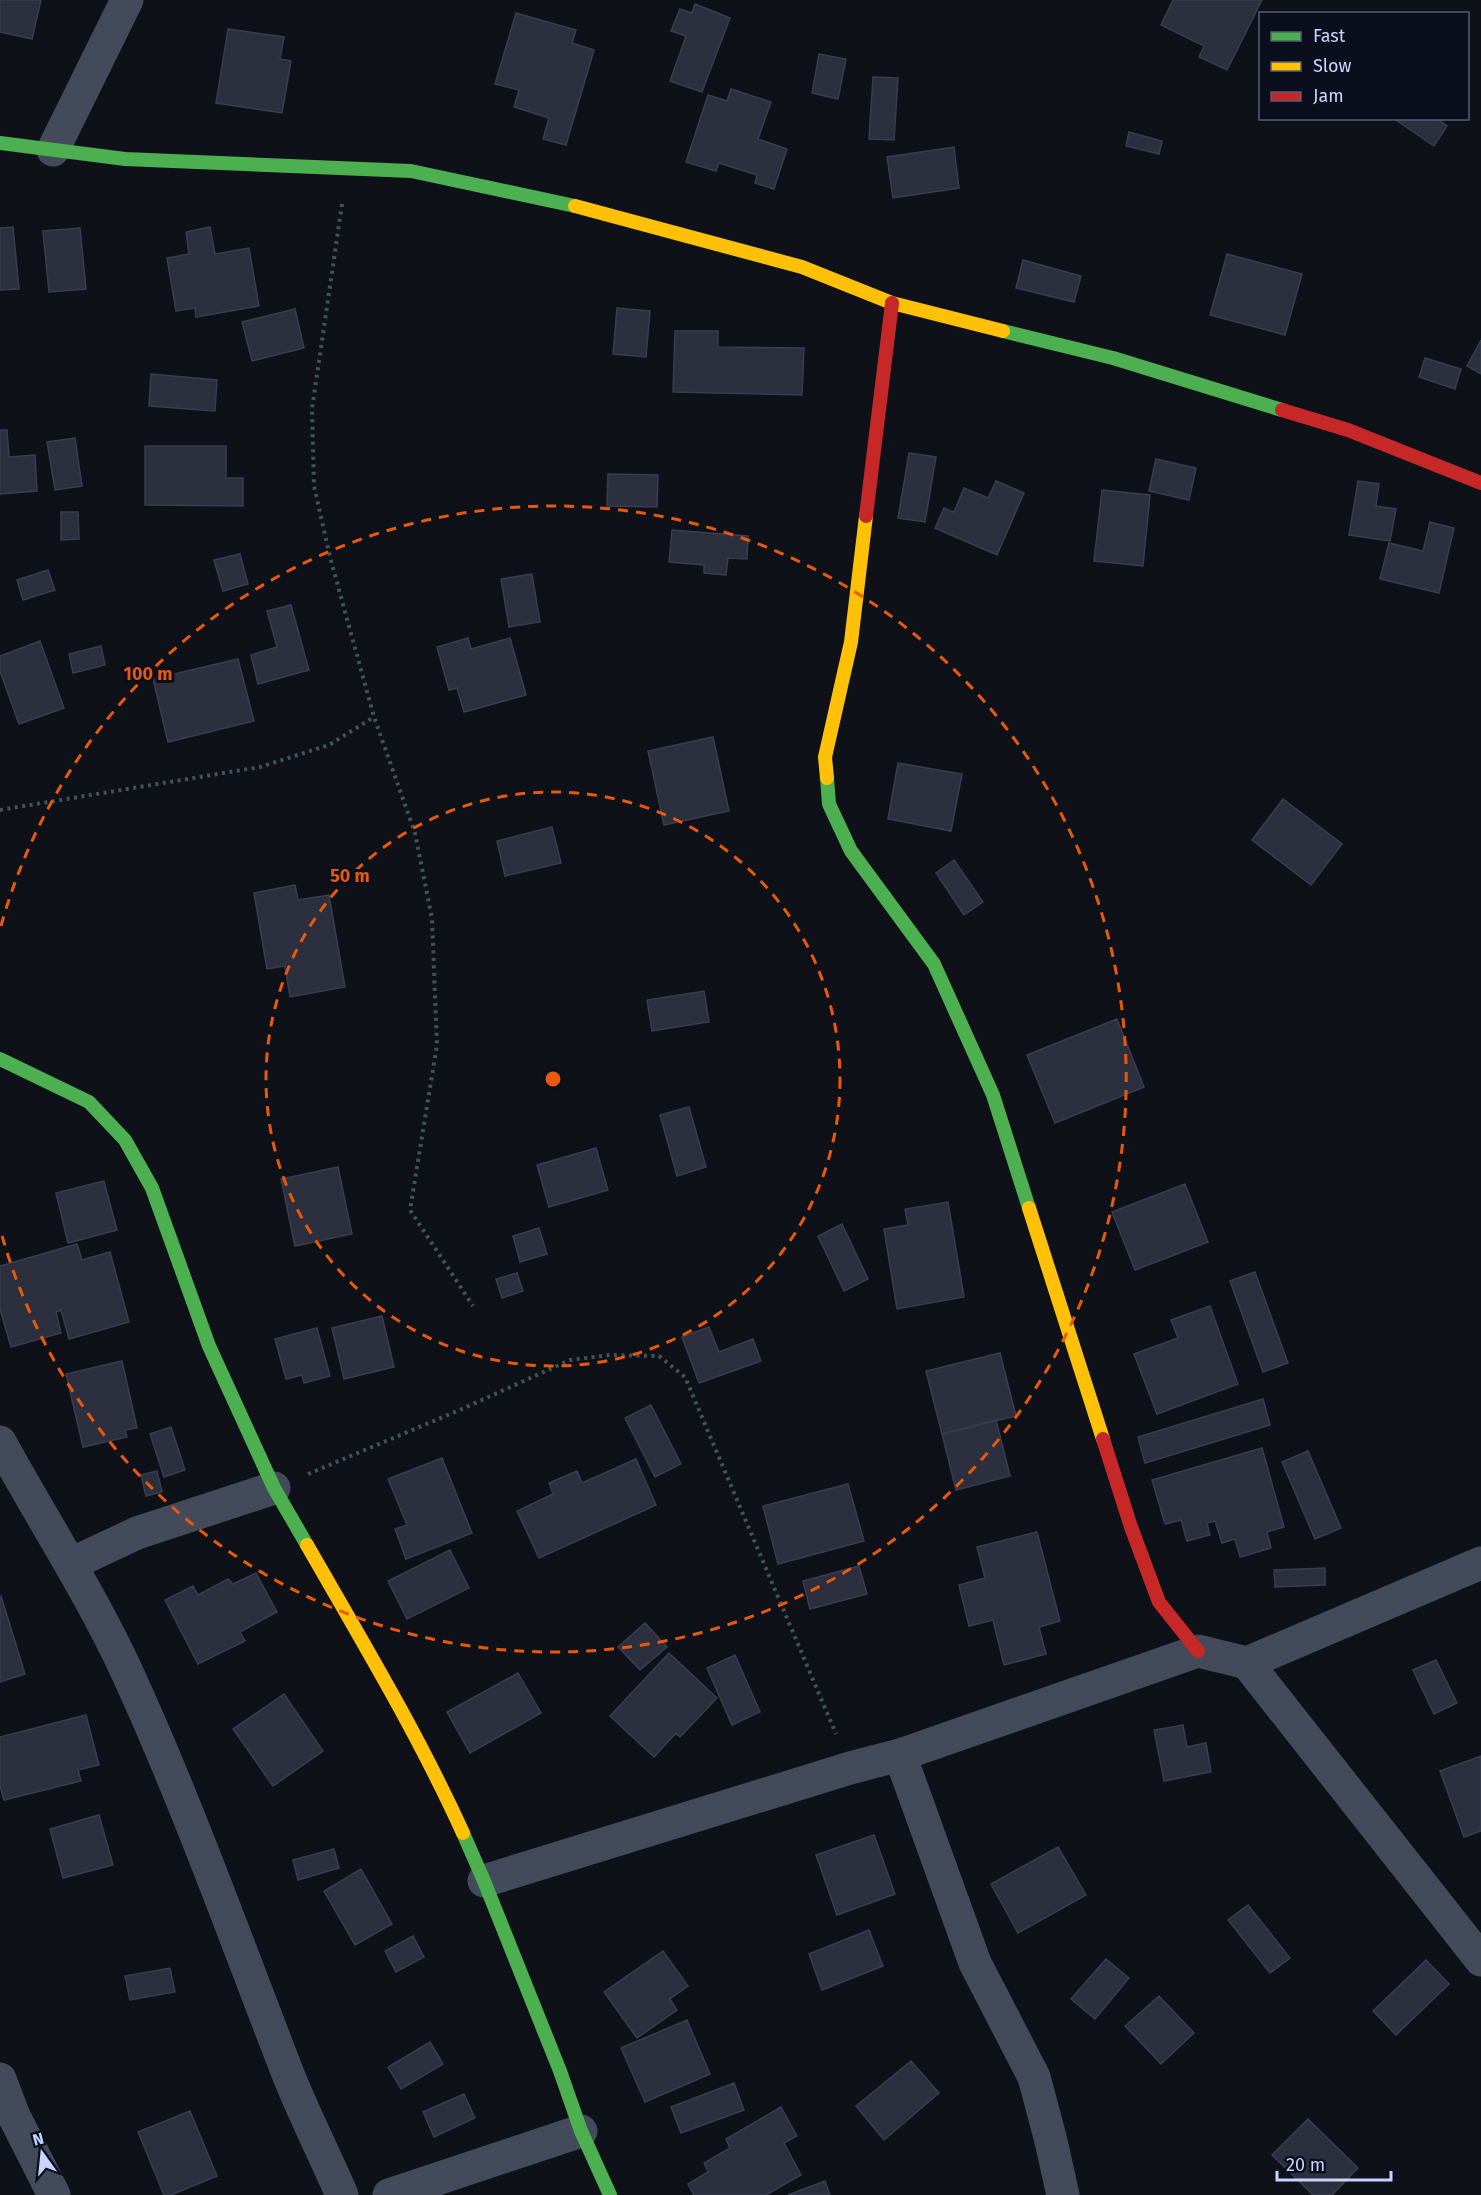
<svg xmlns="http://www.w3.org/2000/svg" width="1481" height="2195" font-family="'Fira Sans',sans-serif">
<rect width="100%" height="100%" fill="#0f1119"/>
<!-- building -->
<path fill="#2c2f3d" stroke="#393d4f" stroke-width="1.5" d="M0,0H41L32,39L0,32Z
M1173,0H1262L1227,70L1199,57L1204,46L1161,25Z
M695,4L730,18L702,92L670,81L686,36L671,31L680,9L692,13Z
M516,13L576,30L572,43L594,50L566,145L543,139L549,118L514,107L519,90L495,84Z
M228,29L284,37L280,59L291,61L282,113L216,103Z
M819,54L846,59L838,99L812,93Z
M873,77L898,78L894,140L869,139Z
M731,89L771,102L758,139L787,149L774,189L755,183L757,175L719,163L716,171L686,162L708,95L727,101Z
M1393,118H1436L1447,126L1434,146Z
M1129,132L1162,141L1159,154L1126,146Z
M954,147L959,188L893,198L887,157Z
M13,227L19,289L0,290V228Z
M210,227L215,254L249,248L259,306L196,317L195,308L176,311L167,258L189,254L186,232Z
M80,228L86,289L49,292L43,231Z
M1227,254L1302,274L1285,335L1210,315Z
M1023,260L1081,276L1074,302L1016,288Z
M617,308L650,311L646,357L613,354Z
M295,309L304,348L252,361L242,322Z
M675,331H718V347L804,348L802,395L673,392Z
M1481,340V374L1467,366Z
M1425,358L1461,369L1455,389L1419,377Z
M151,374L217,380L215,411L149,406Z
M0,430H7L9,457L35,455L37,491L0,494Z
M75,438L82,486L55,490L47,442Z
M145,446H226V478H243V506L145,505Z
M909,453L936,457L925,522L898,518Z
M1156,459L1196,468L1189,500L1149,491Z
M608,474L658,475L657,507L607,506Z
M996,481L1024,493L997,555L935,528L944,508L954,512L964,488L988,498Z
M1358,481L1379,484L1376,506L1396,509L1390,541L1349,535Z
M1102,490L1150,495L1143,566L1094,561Z
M61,512H78L79,539L61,540Z
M1430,522L1454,528L1439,593L1380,579L1389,543L1423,551Z
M672,530L748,536L747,559L728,558L726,575L704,573V565L669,562Z
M240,554L248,584L223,591L214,560Z
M48,570L55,590L23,600L17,580Z
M532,574L540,622L509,627L501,579Z
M291,605L309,670L258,684L251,655L277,647L267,611Z
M468,638L471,649L510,638L526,695L464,712L457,688L449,690L437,647Z
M40,641L64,708L19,724L0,671V656Z
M101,646L105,665L73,673L69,654Z
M238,659L254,721L168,742L153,679Z
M713,737L729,811L664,825L648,751Z
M898,763L962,774L951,831L888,819Z
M1283,799L1342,844L1311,885L1252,840Z
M552,827L561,863L505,876L497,841Z
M954,860L983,902L964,915L936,873Z
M295,885L298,900L329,895L345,987L290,997L285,966L267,969L254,893Z
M704,991L709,1022L652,1031L647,1000Z
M1117,1019L1144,1087L1055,1123L1027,1055Z
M689,1107L706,1167L677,1176L660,1115Z
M596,1148L608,1190L549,1207L537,1165Z
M338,1167L352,1234L295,1246L281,1179Z
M104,1181L117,1230L68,1243L56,1193Z
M1185,1184L1208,1242L1135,1270L1112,1212Z
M948,1202L964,1297L897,1309L884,1229L908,1225L905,1209Z
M842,1224L868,1279L844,1291L818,1236Z
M539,1228L547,1254L520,1262L513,1236Z
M77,1244L82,1260L110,1252L129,1322L69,1339L61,1310L56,1312L61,1333L11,1347L0,1309V1266Z
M1255,1272L1288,1363L1263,1372L1230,1281Z
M517,1273L523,1291L502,1298L496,1279Z
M1210,1306L1238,1384L1157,1414L1134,1354L1178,1338L1171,1320Z
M382,1316L394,1367L344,1379L332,1328Z
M709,1327L719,1352L753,1339L761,1361L699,1383L682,1337Z
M317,1328L330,1376L304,1383L302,1375L286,1379L275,1339Z
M1000,1353L1016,1416L942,1434L926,1371Z
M122,1361L137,1428L125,1430L127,1437L83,1447L66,1374Z
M1263,1399L1270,1425L1145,1463L1138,1437Z
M651,1405L681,1464L655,1477L625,1418Z
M996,1420L1010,1476L956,1490L942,1434Z
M171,1427L185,1470L164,1477L150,1434Z
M1262,1448L1284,1527L1267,1532L1271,1548L1240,1557L1235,1539L1222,1543L1215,1521L1207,1523L1210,1535L1187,1541L1181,1520L1165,1524L1152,1480Z
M1308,1451L1341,1528L1315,1539L1282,1462Z
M442,1458L472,1533L406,1559L395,1529L407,1525L388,1479Z
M636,1459L656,1505L539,1558L517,1511L553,1494L549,1483L577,1471L582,1483Z
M157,1471L162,1492L146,1496L141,1475Z
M848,1484L864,1541L778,1564L763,1506Z
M1037,1532L1060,1621L1039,1627L1046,1654L1004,1665L993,1620L969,1626L959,1585L985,1578L977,1547Z
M450,1550L469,1588L407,1619L388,1581Z
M859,1566L867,1594L810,1609L803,1581Z
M1325,1568V1585L1275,1587L1274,1570Z
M256,1573L277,1612L240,1632L245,1641L198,1664L165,1600L193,1586L198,1595L228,1579L233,1584Z
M1,1596L25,1674L0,1682V1597Z
M645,1623L667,1647L640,1670L618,1647Z
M669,1653L717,1698L680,1737L676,1733L654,1757L610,1716Z
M735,1655L760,1712L732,1725L707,1668Z
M1436,1660L1457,1703L1434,1714L1413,1670Z
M518,1673L541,1713L470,1753L447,1712Z
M284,1694L323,1751L273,1786L233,1729Z
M86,1715L99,1765L78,1770L81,1781L4,1800L0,1786V1737Z
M1183,1725L1187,1747L1206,1743L1211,1772L1164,1781L1154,1730Z
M1481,1756V1831L1464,1837L1440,1771Z
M99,1815L113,1865L63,1878L50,1829Z
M874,1835L895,1894L837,1915L816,1855Z
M1058,1847L1086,1895L1018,1933L991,1884Z
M334,1849L339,1868L298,1880L293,1860Z
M361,1869L392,1924L355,1945L324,1891Z
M1248,1905L1290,1958L1270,1973L1228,1920Z
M869,1930L883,1966L822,1990L809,1954Z
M413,1936L424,1957L396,1972L385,1951Z
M663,1951L688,1986L670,1999L677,2010L637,2038L604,1992Z
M1106,1959L1129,1978L1095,2019L1071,1999Z
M1426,1960L1449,1984L1396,2035L1373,2011Z
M170,1968L175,1992L130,2000L125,1976Z
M1159,1996L1194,2033L1161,2064L1125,2026Z
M687,2020L710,2074L645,2102L621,2048Z
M430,2042L443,2064L401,2089L388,2067Z
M911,2061L939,2093L884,2140L856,2106Z
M734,2083L744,2110L681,2133L671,2107Z
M464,2094L475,2118L434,2137L423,2112Z
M781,2107L797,2136L784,2143L801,2175L766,2195H694L688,2184L708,2172L704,2163L730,2148L726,2139Z
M190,2111L217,2176L171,2195H164L138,2132Z
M1308,2119L1358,2168L1332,2195H1313L1272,2155Z
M825,2181L830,2195H788Z"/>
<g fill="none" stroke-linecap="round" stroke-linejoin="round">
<!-- path -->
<path stroke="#405459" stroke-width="4" stroke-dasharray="3 4.5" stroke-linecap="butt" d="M342,204L312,409L314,486L330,557L374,717L415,833L432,919L437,1045L410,1210L473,1306
M0,810L260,767L329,745L374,717
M308,1474L462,1409L570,1360L610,1355L659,1356L685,1377L836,1734"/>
<!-- street -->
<path stroke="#434a5a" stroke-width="33" d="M53,150L127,0
M0,1442C42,1519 90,1592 127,1672C188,1805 237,1943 290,2079C306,2118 325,2156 342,2195
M71,1564L137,1533L274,1488
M1247,1663L1481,1960
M900,1755L975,1963L1034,2077L1051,2141L1063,2195
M484,1881L850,1768L900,1755L1198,1651L1247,1663L1481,1563
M0,2079L14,2116L54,2195
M389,2195L581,2131"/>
<!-- fast -->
<path stroke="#4caf50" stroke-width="14" d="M0,143L125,159L411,171L575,206
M1003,331L1113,358L1282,410
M827,778L829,804L851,851L934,964L993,1095L1029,1208
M0,1059L89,1102L125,1140L152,1188L209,1346L274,1488L307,1545
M463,1833L484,1881L560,2071L581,2131L610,2195"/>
<!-- slow -->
<path stroke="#ffc107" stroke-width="14" d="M575,206L802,267L892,303L1003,331
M827,778L825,757L851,642L866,516
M1029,1208L1103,1439
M307,1545C361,1639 418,1734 463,1833"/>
<!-- jam -->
<path stroke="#c62828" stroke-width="14" d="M1282,410L1348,430L1481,483
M866,516L892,303
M1103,1439L1131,1527L1159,1602L1198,1651"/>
</g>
<!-- distance rings -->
<g fill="none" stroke="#e8590c" stroke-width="3" stroke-dasharray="10 8">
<circle cx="553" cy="1079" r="287"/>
<path d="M1 926A573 573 0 1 1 1 1232"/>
</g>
<circle cx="553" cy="1079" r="9" fill="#e8590c" stroke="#0b0e1d" stroke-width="3"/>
<g font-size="18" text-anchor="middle" font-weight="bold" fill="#e8590c" stroke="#0b0e1d" stroke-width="6" stroke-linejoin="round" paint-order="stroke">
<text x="148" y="680">100 m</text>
<text x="350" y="882">50 m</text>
</g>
<!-- legend -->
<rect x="1259" y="12" width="210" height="108" fill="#0b0e1d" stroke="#575d77" stroke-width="1.5"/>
<rect x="1271" y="32" width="30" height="9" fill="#4caf50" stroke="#575d77" stroke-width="1.5"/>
<text x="1313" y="42" font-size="18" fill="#c8d4ff">Fast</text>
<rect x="1271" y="62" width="30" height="9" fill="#ffc107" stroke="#575d77" stroke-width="1.5"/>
<text x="1313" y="72" font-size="18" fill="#c8d4ff">Slow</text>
<rect x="1271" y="92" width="30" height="9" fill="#c62828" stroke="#575d77" stroke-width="1.5"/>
<text x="1313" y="102" font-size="18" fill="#c8d4ff">Jam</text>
<!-- north arrow -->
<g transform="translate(42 2153) rotate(345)" stroke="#0b0e1d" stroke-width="4.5" paint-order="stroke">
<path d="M0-4.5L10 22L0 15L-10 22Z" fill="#c8d4ff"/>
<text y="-9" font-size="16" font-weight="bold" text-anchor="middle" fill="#c8d4ff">N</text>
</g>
<!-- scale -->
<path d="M1277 2171v9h114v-9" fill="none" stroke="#c8d4ff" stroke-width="3"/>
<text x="1286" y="2171" font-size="18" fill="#c8d4ff" stroke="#0b0e1d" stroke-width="4.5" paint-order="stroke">20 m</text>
</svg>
